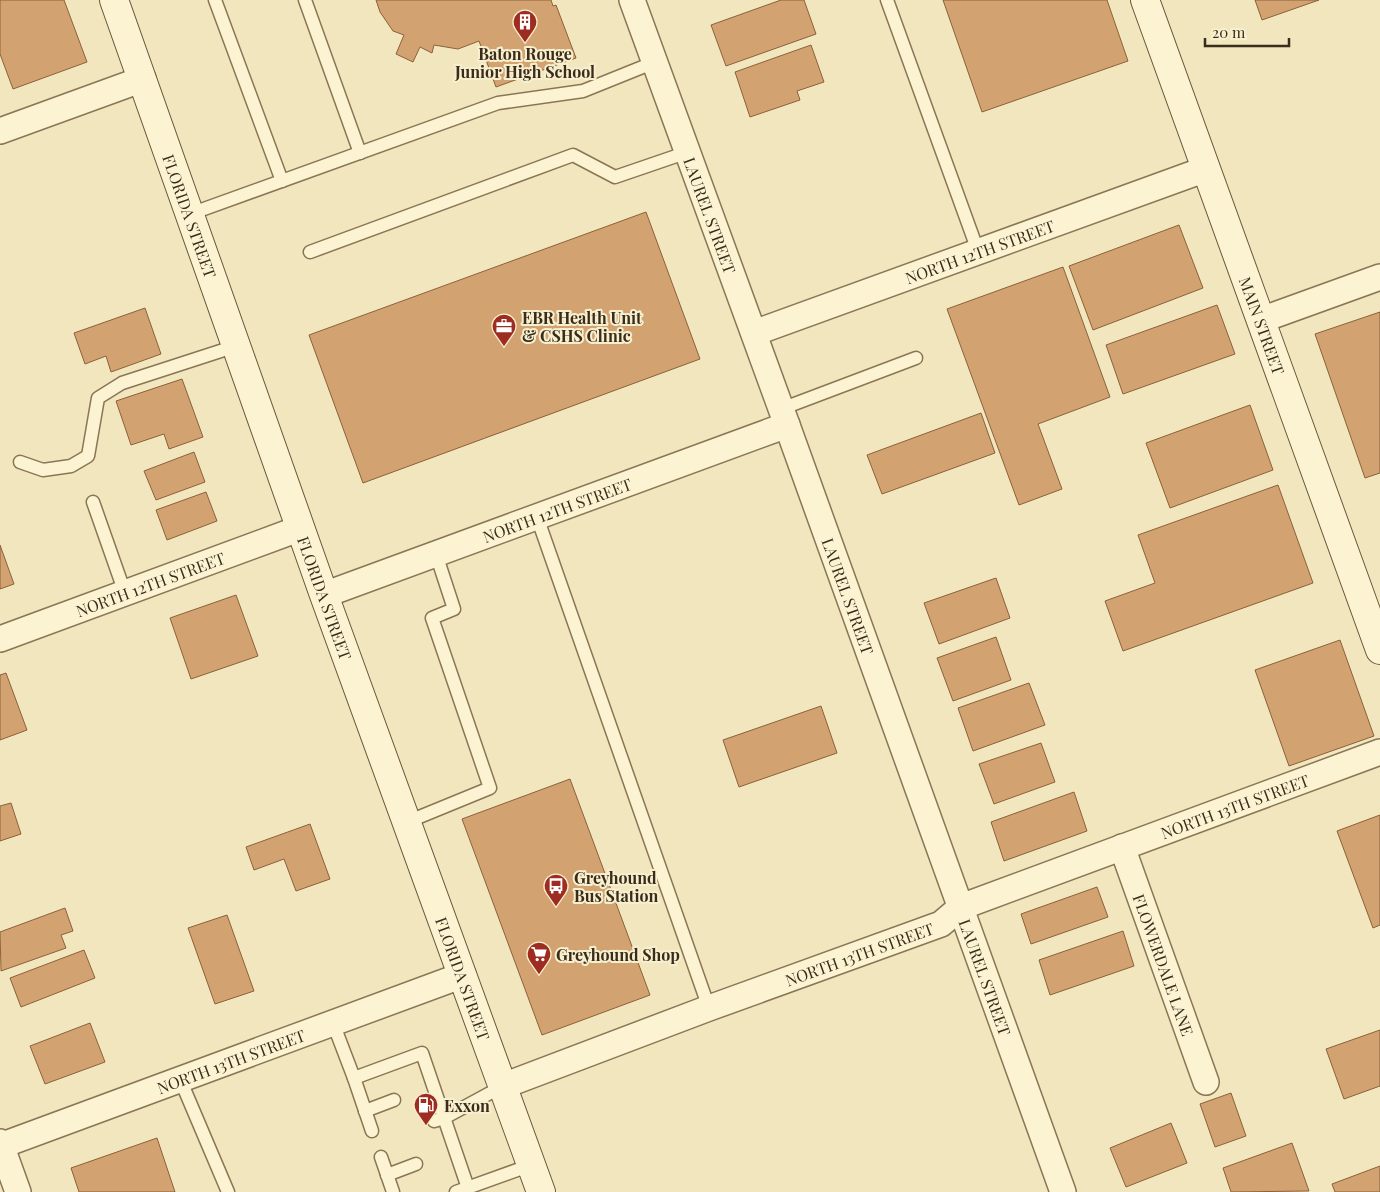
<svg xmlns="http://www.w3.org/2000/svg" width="1380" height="1192" viewBox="0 0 1380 1192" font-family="'Playfair Display',serif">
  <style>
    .building { fill: #d2a271; stroke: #8b613a }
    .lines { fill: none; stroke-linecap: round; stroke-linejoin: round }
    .lane-casing { stroke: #8a7655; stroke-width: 15 }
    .street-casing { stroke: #8a7655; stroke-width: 28 }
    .secondary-casing { stroke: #6c5739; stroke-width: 30 }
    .lane { stroke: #fbf3d2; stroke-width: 12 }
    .street { stroke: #fbf3d2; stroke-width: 25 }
    .secondary { stroke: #fbf3d2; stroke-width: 28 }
    .labels { text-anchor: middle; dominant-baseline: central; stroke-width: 4; stroke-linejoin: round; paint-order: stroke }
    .poi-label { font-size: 16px; font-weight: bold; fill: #392c1b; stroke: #f8efce; text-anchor: start }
    .street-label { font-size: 16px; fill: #392c1b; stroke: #f8efce }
  </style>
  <rect width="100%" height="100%" fill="#f1e6be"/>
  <g class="building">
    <path d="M0 0H64L87 62 13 89 0 54Z"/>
    <path d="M376 0H551L553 6 556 5 576 58 496 87 479 41 458 49 434 45 432 53 420 47 413 62 396 54 404 35 393 31 380 12Z"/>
    <path d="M781 0H804L816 34 726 66 711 25Z"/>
    <path d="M943 0H1107L1128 61 982 112Z"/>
    <path d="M1255 0H1319L1262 20Z"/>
    <path d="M811 45 824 82 797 91 800 100 750 117 735 72Z"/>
    <path d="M646 212 700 359 363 483 309 335Z"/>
    <path d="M1179 225 1203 288 1093 330 1069 266Z"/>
    <path d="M1063 267 1110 397 1038 424 1062 489 1019 505 947 309Z"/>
    <path d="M1217 305 1235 354 1123 394 1106 345Z"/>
    <path d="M145 308 161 354 111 372 106 356 85 364 74 333Z"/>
    <path d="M1380 312V473L1365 478 1315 334Z"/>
    <path d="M182 379 203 437 169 449 164 434 131 445 116 401Z"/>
    <path d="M1250 405 1273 470 1170 508 1146 443Z"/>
    <path d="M981 413 995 453 882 494 867 455Z"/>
    <path d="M194 452 205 482 156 500 144 471Z"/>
    <path d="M1278 485 1313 583 1123 651 1105 601 1155 583 1138 535Z"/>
    <path d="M206 492 217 521 167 540 156 510Z"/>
    <path d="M0 545 14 584 0 589Z"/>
    <path d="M996 578 1010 618 939 644 924 603Z"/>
    <path d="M236 595 258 656 191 679 170 618Z"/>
    <path d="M996 637 1011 680 953 701 937 658Z"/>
    <path d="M1340 640 1374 736 1289 766 1255 670Z"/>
    <path d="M6 673 27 730 0 740V675Z"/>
    <path d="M1029 683 1045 725 973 751 958 708Z"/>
    <path d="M821 706 837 753 739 787 723 740Z"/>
    <path d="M1041 743 1055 782 994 804 979 764Z"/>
    <path d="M570 779 650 995 542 1035 462 819Z"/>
    <path d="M1074 792 1087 831 1004 861 991 822Z"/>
    <path d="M11 803 21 834 0 841V806Z"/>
    <path d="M1380 815V925L1373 928 1337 831Z"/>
    <path d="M310 824 330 879 296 891 284 859 254 870 246 847Z"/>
    <path d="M1097 887 1108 917 1031 944 1021 914Z"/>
    <path d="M65 908 73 931 61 935 66 948 1 971 0 932Z"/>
    <path d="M227 915 254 991 215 1004 188 928Z"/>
    <path d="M1123 931 1134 966 1050 995 1039 960Z"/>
    <path d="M84 950 95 978 21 1007 10 978Z"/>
    <path d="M90 1023 105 1062 45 1084 30 1046Z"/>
    <path d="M1380 1030V1086L1344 1099 1326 1049Z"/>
    <path d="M1231 1093 1246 1136 1215 1147 1200 1104Z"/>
    <path d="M1171 1123 1187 1163 1126 1187 1110 1148Z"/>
    <path d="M157 1138 175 1192H79L71 1168Z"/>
    <path d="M1292 1143 1309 1191 1231 1192 1223 1168Z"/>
    <path d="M1380 1166V1192H1335L1332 1184Z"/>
  </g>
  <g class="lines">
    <defs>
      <g id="lane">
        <path d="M215 0 282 181"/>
        <path d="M305 0 360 153"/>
        <path d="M887 0 978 251"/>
        <path d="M190 214 498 103 583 91 655 62"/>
        <path d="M310 252 573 155 615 177 688 152"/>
        <path d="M781 409 916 358"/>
        <path d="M20 462 43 470 71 466 88 456 98 398 122 383 236 346"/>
        <path d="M93 502 125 593"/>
        <path d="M537 517 709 1008"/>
        <path d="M407 822 490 788 432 618 454 609 436 554"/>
        <path d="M333 1023 354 1078 422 1053 468 1188"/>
        <path d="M354 1078 372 1131"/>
        <path d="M180 1079 228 1192"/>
        <path d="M365 1111 394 1100"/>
        <path d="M434 1121 444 1118 503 1086"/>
        <path d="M381 1157 393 1192"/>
        <path d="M387 1175 416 1164"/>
        <path d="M456 1192 531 1165"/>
      </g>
      <g id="street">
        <path id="s1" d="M632 0 787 425 1063 1192"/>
        <path d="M0 131 143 79"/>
        <path d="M1261 320 1380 277"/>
        <path id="s2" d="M754 333 1206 169"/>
        <path id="s3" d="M324 595 787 425"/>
        <path id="s4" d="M0 639 301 528"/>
        <path id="s5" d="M1122 847 1206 1082"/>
        <path id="s6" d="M503 1086 709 1008 941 924 961 907 1380 752"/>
        <path d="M0 1142 18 1192"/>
        <path id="s7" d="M0 1146 463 975"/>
      </g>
      <g id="secondary">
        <path id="s8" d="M114 0 324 595 541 1192"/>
        <path id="s9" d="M1145 0 1380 650"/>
      </g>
    </defs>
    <use href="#lane" class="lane-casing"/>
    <use href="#street" class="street-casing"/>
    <use href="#secondary" class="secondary-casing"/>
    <use href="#lane" class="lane"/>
    <use href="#street" class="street"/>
    <use href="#secondary" class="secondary"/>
  </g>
  <defs>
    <symbol id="building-pin" viewBox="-11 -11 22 30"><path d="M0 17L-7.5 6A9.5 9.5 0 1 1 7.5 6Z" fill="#9d2c21" stroke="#f8efce"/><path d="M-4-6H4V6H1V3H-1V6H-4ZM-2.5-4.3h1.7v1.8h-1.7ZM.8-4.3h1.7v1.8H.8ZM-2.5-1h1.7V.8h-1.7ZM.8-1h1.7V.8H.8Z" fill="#fff"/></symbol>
    <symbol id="office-pin" viewBox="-11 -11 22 30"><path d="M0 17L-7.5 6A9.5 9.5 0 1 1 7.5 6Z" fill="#9d2c21" stroke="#f8efce"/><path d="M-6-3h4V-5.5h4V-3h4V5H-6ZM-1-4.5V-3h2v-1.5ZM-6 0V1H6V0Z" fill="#fff"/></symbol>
    <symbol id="bus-pin" viewBox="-11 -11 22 30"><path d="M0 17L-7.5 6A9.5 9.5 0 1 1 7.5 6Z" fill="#9d2c21" stroke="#f8efce"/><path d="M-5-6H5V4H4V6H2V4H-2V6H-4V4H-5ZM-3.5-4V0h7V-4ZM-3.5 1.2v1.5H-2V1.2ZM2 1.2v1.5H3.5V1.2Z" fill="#fff"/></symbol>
    <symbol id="supermarket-pin" viewBox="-11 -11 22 30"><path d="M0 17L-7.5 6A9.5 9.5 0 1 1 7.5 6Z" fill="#9d2c21" stroke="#f8efce"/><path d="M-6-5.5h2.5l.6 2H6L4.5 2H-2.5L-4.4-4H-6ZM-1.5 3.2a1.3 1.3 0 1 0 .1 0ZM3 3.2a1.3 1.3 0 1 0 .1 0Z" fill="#fff"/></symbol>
    <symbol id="fuel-pin" viewBox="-11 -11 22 30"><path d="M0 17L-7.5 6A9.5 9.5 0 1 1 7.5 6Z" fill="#9d2c21" stroke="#f8efce"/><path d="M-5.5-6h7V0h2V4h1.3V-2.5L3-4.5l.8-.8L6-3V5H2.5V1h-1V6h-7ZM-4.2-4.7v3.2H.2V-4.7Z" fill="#fff"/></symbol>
  </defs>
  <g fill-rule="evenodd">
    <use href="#building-pin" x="511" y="8" width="28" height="38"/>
    <use href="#office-pin" x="490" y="312" width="28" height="38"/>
    <use href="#bus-pin" x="542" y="872" width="28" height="38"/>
    <use href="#supermarket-pin" x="525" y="940" width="28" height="38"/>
    <use href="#fuel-pin" x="412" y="1091" width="28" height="38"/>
  </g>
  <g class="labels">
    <g class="poi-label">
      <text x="525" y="53" text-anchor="middle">Baton Rouge<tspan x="525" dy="18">Junior High School</tspan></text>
      <text x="522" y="317">EBR Health Unit<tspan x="522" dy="18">&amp; CSHS Clinic</tspan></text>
      <text x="574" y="877">Greyhound<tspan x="574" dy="18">Bus Station</tspan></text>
      <text x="556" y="954">Greyhound Shop</text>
      <text x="444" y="1105">Exxon</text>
    </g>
    <g class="street-label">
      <text stroke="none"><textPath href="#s8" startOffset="229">FLORIDA STREET</textPath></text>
      <text stroke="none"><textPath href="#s1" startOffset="229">LAUREL STREET</textPath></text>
      <text stroke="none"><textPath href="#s2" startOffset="240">NORTH 12TH STREET</textPath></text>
      <text stroke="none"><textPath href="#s9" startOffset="346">MAIN STREET</textPath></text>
      <text stroke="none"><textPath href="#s3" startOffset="248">NORTH 12TH STREET</textPath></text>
      <text stroke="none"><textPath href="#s4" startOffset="160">NORTH 12TH STREET</textPath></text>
      <text stroke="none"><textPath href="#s1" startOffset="634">LAUREL STREET</textPath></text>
      <text stroke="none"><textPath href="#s8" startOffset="634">FLORIDA STREET</textPath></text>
      <text stroke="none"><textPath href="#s6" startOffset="785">NORTH 13TH STREET</textPath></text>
      <text stroke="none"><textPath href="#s6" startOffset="380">NORTH 13TH STREET</textPath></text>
      <text stroke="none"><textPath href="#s5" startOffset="125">FLOWERDALE LANE</textPath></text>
      <text stroke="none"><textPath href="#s1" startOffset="1039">LAUREL STREET</textPath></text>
      <text stroke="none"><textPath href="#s8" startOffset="1039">FLORIDA STREET</textPath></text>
      <text stroke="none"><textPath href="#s7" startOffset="246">NORTH 13TH STREET</textPath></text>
    </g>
  </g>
  <path d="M1205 38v8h84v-8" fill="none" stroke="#392c1b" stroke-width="2.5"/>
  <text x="1212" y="38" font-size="15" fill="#392c1b" stroke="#f8efce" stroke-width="4" paint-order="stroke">20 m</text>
</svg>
